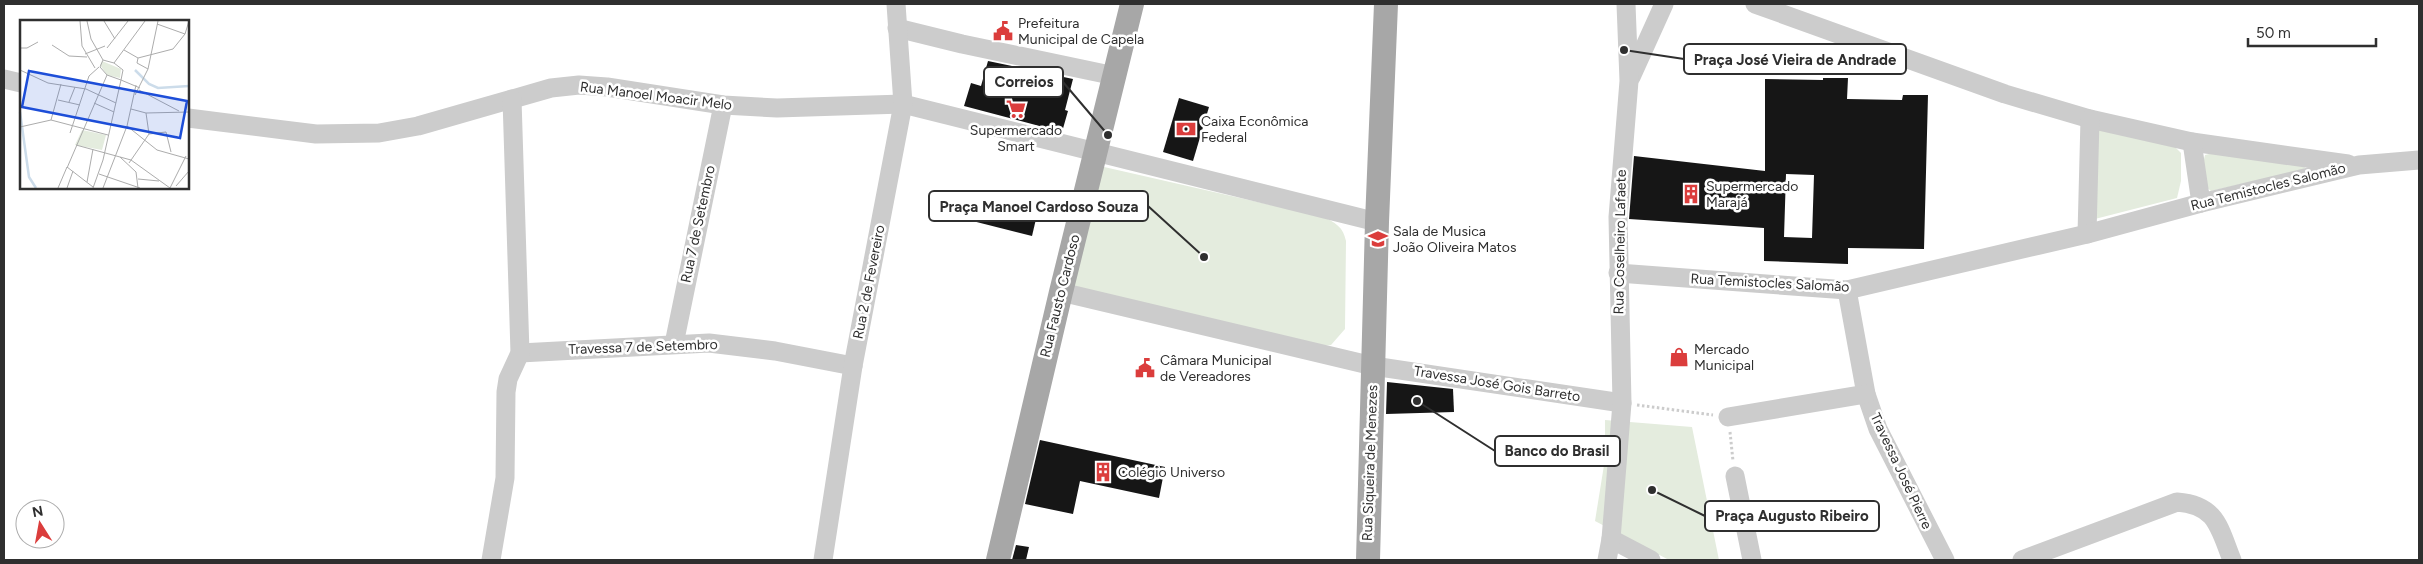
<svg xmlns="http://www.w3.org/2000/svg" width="2423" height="564" viewBox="0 0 2423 564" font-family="Figtree,sans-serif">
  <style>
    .green { fill: #e4ecde }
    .building { fill: #161616; fill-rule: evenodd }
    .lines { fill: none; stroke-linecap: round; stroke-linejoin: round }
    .path { stroke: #ccc; stroke-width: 3; stroke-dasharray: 2.5 2.5; stroke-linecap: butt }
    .minor { stroke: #ccc; stroke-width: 19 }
    .major { stroke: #a7a7a7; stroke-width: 24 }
    .labels { text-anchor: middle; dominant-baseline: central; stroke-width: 5; stroke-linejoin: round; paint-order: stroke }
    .poi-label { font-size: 14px; fill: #2f2f2f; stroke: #fff; text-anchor: start }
    .street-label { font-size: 14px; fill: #2f2f2f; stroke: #fff }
    .inset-river { fill: none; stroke: #ccdcea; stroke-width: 2.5 }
    .inset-road { fill: none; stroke: #acacac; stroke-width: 1 }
    .view { fill: #1d4ed8; fill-opacity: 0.15; stroke: #1d4ed8; stroke-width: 2.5 }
    .inset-edge { fill: none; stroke: #2f2f2f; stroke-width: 2.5 }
    .leader { fill: none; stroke: #2f2f2f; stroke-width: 2 }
    .callout-dot { fill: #2f2f2f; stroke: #fff; stroke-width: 2 }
    .callout { fill: #fff; stroke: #2f2f2f; stroke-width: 2 }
    .callout-label { font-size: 15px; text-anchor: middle; font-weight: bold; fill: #2f2f2f }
  </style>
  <rect width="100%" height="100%" fill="#fff"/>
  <g class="green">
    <path d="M2092 128 2171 143 2181 153V181L2177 198 2091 220Z"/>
    <path d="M2217 152 2305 167 2304 170 2211 191 2206 187 2203 163 2205 155Z"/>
    <path d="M1091 164 1324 217C1337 224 1343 227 1346 241L1345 329 1331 345 1313 347 1062 284Z"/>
    <path d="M1605 420 1692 427 1719 560H1669L1595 521 1605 459Z"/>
  </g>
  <g class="building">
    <path d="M988 61 1073 79 1065 110 1068 111 1062 132 964 106 971 83 981 86Z"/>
    <path d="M1823 78H1848L1847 99 1902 100 1903 95H1928L1924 249 1848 248V264L1764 261V228L1629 219 1634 156 1765 171V79L1823 80ZM1786 174 1814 175 1812 238 1784 237Z"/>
    <path d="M1179 98 1209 107 1193 161 1163 152Z"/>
    <path d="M939 192 1036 219 1032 236 933 211Z"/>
    <path d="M1387 382 1453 389 1454 412 1386 414Z"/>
    <path d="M1040 440 1165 467 1159 498 1080 481 1073 514 1025 504Z"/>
    <path d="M1016 545 1029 547 1026 560H1012Z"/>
  </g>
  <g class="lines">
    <g class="path">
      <path d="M1637 405 1713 415"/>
      <path d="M1730 432 1733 461"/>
    </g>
    <g class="minor">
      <path d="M1755 4 2005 94 2090 119 2192 142 2348 164"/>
      <path d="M897 28 962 44 1115 76"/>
      <path d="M1631 77 1664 4"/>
      <path d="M4 79 21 83"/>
      <path d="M188 118 316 134 379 133 418 126 551 88 579 85 607 87 723 105 777 108 903 104 1377 222"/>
      <path d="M2192 142 2201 203"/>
      <path d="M2087 234 2090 119"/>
      <path d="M1618 273 1847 290 2087 234 2201 203 2359 165 2419 160"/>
      <path d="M1847 290 1866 394 1878 429 1945 560"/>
      <path d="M1061 292 1373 366 1622 403"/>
      <path d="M674 344 723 105"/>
      <path d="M520 353 709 343 775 351 853 366"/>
      <path d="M1728 417 1866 394"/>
      <path d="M1735 476 1752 560"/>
      <path d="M1611 539 1651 560"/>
      <path d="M491 560 505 478 506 392 508 379 520 353 512 99"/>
      <path d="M823 560 853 366 903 104 896 4"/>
      <path d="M1607 560 1611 539 1622 403 1618 217 1629 81 1626 4"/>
      <path d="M2022 560 2177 502C2217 505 2219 528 2232 560"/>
    </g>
    <g class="major">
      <path d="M998 560 1061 292 1132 4"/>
      <path d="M1368 560 1377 222 1386 4"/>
    </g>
  </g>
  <defs>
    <symbol id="civic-bare" viewBox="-9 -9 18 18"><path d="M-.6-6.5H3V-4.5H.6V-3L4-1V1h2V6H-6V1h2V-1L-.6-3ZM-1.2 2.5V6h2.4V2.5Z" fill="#db3d3c" stroke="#fff" stroke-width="2.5" paint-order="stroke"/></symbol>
    <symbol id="supermarket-bare" viewBox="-9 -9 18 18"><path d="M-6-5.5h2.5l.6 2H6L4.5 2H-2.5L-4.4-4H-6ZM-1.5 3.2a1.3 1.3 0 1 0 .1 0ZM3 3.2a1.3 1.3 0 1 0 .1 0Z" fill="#db3d3c" stroke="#fff" stroke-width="2.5" paint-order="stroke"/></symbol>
    <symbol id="bank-bare" viewBox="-9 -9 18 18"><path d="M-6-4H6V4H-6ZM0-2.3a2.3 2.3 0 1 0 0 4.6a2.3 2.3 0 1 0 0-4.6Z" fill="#db3d3c" stroke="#fff" stroke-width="2.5" paint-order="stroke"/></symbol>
    <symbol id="building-bare" viewBox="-9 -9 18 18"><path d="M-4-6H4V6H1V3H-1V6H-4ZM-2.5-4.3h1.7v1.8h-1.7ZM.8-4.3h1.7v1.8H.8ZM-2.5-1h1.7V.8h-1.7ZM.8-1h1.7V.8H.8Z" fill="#db3d3c" stroke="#fff" stroke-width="2.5" paint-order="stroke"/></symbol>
    <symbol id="school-bare" viewBox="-9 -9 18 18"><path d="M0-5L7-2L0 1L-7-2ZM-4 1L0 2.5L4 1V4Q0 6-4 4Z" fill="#db3d3c" stroke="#fff" stroke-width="2.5" paint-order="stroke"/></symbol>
    <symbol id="shop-bare" viewBox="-9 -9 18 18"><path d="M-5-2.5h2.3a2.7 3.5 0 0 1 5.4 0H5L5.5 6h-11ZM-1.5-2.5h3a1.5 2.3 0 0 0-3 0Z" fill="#db3d3c" stroke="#fff" stroke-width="2.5" paint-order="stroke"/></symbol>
  </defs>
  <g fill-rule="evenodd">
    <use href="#civic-bare" x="989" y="17" width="28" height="28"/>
    <use href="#supermarket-bare" x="1002" y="95" width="28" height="28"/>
    <use href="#bank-bare" x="1172" y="115" width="28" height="28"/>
    <use href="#building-bare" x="1677" y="180" width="28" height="28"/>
    <use href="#school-bare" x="1364" y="225" width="28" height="28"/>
    <use href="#shop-bare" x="1665" y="343" width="28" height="28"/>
    <use href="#civic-bare" x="1131" y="354" width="28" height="28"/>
    <use href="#building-bare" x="1089" y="458" width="28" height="28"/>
  </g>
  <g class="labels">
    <g class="poi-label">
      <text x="1018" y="23">Prefeitura<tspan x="1018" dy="16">Municipal de Capela</tspan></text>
      <text x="1201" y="121">Caixa Econômica<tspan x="1201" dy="16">Federal</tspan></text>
      <text x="1016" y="130" text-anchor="middle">Supermercado<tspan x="1016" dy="16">Smart</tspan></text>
      <text x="1706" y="186">Supermercado<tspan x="1706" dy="16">Marajá</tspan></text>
      <text x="1393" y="231">Sala de Musica<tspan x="1393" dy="16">João Oliveira Matos</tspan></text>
      <text x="1694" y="349">Mercado<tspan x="1694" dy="16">Municipal</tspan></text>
      <text x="1160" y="360">Câmara Municipal<tspan x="1160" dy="16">de Vereadores</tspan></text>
      <text x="1118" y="472">Colégio Universo</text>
    </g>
    <g class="street-label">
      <text transform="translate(656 96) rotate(7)">Rua Manoel Moacir Melo</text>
      <text transform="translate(2268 187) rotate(-14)">Rua Temistocles Salomão</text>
      <text transform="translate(698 224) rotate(-78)">Rua 7 de Setembro</text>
      <text transform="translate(1620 242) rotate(-89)">Rua Coselheiro Lafaete</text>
      <text transform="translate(869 282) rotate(-79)">Rua 2 de Fevereiro</text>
      <text transform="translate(1770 283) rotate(3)">Rua Temistocles Salomão</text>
      <text transform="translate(1060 296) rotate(-76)">Rua Fausto Cardoso</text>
      <text transform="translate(643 347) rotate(-2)">Travessa 7 de Setembro</text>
      <text transform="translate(1497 384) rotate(9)">Travessa José Gois Barreto</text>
      <text transform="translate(1370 463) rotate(-88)">Rua Siqueira de Menezes</text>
      <text transform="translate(1901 471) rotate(65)">Travessa José Pierre</text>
    </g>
  </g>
  <g transform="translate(20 20)">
    <rect width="169" height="169" fill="#fff"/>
    <path d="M82 41 101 49 100 58 87 55 80 45ZM62 110 86 115 82 130 55 125Z" fill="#e4ecde"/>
    <path class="inset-river" d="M115 50 129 64 138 68 169 66M0 92 9 157 16 168"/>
    <path class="inset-road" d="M60 1 62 26 75 48M67 1 71 19 83 40M84 1 95 19M137 4 165 14M32 25 49 36 67 37M0 28H7L18 22M87 28 108 1M104 30 118 38M65 34 85 26M118 38 153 29 165 14 169 1M118 38 117 43 128 49M94 43 125 1M0 50 28 63 66 69 96 83M101 60 120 68M119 70 159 91M115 75 128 49 138 1M38 80 60 85M49 82 55 67M74 83 94 92M111 89 126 93 169 92M31 100 41 64M107 106 137 130 169 139M0 107 31 100 88 115M50 113 69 56 79 47M129 114 146 112 151 132M56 125 111 140 150 168M100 137 116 152 118 168M109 143 129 114 126 93M47 147 73 167M47 148 87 55M79 154 120 168M118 159 139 161M67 162 73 129M156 166 169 151M38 168 47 147M47 168 53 151M73 168 83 140 101 60 103 50 94 43 83 40 80 47 87 55 101 60M83 168 107 106 116 65M150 168 166 136"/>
    <path class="view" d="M9 51 167 81 160 118 2 87Z"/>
    <rect width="169" height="169" class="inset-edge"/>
  </g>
  <path class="leader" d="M1624 50L1684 59M1108 135L1063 82M1204 257L1148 206M1417 401L1495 451M1652 490L1705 516"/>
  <g class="callout-dot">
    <circle cx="1624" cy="50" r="5"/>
    <circle cx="1108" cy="135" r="5"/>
    <circle cx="1204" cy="257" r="5"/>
    <circle cx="1417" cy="401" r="5"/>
    <circle cx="1652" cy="490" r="5"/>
  </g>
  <g class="callout">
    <rect x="1684" y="44" width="222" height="30" rx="5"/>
    <rect x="984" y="67" width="79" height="30" rx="5"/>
    <rect x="929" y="191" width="219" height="30" rx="5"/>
    <rect x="1495" y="436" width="125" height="30" rx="5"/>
    <rect x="1705" y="501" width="174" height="30" rx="5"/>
  </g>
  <g class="callout-label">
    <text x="1795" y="65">Praça José Vieira de Andrade</text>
    <text x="1024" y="87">Correios</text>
    <text x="1039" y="212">Praça Manoel Cardoso Souza</text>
    <text x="1557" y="456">Banco do Brasil</text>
    <text x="1792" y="521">Praça Augusto Ribeiro</text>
  </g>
  <rect width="2423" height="564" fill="none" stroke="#2f2f2f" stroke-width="10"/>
  <g transform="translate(40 524) rotate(349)"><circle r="24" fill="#ffffff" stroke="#acacac"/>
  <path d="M0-4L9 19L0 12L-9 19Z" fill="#db3d3c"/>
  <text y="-8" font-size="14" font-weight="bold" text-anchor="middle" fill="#2f2f2f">N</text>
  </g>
  <path d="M2248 38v8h128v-8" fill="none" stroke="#2f2f2f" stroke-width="2.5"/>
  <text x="2256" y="38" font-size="15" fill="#2f2f2f" stroke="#ffffff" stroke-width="4" paint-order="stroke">50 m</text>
</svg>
